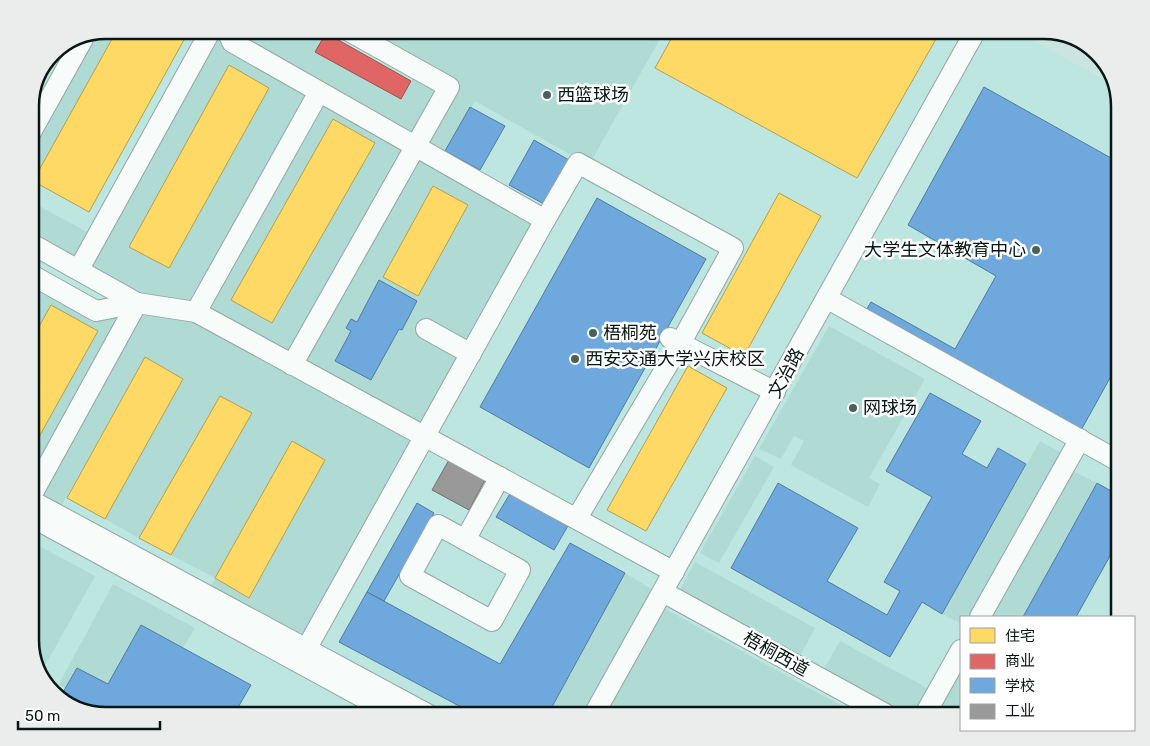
<svg xmlns="http://www.w3.org/2000/svg" width="1150" height="746" viewBox="0 0 1150 746" font-family="Rubik,'Noto Sans SC',sans-serif">
  <style>
    .built { fill: #bde6e1 }
    .green { fill: #b0dad4; fill-rule: evenodd }
    .homes { fill: #ffd966; stroke: #b49f4e }
    .shops { fill: #e06666; stroke: #9f4e4e }
    .schools { fill: #6fa8dc; stroke: #507ca0 }
    .industry { fill: #999; stroke: #6d7271 }
    .lines { fill: none; stroke-linecap: round; stroke-linejoin: round }
    .minor-casing { stroke: #94a6a4; stroke-width: 22 }
    .minor { stroke: #f7fbfa; stroke-width: 20 }
    .poi-dot { fill: #4b5f5c; stroke: #fff; stroke-width: 2 }
    .labels { text-anchor: middle; dominant-baseline: central; stroke-width: 5; stroke-linejoin: round; paint-order: stroke }
    .poi-label { font-size: 18px; fill: #061715; stroke: #fff; text-anchor: start }
    .street-label { font-size: 18px; fill: #061715; stroke: #fff }
    .rim { fill: none; stroke: #061715; stroke-width: 2.5 }
  </style>
  <rect width="100%" height="100%" fill="#cce4e0"/>
  <path class="built" d="M106 30H1015L1115 86 1120 101V617H961V716H106L64 703 40 678 30 645V101L52 52Z"/>
  <g class="green">
    <path d="M106 30H117L32 184 30 155 98 33Z"/>
    <path d="M211 30 420 149 454 89 347 30H665L589 165 475 101 440 160 545 220 306 648 206 595 215 578 171 555 252 413 220 396 139 538 105 519 183 379 145 357 62 505 34 491 30 498V274L96 311 137 303 79 269ZM292 441 325 460 248 598 215 578Z"/>
    <path d="M234 30H328L316 52 401 99 414 77 440 91 413 139 237 37Z"/>
    <path d="M30 201 87 232 72 260 30 237Z"/>
    <path d="M829 326 925 379 869 478 880 484 868 507 791 465 804 441 794 436 781 459 759 449Z"/>
    <path d="M1040 441 1065 455 971 617H961V623L942 614Z"/>
    <path d="M755 456 774 467 719 563 700 553Z"/>
    <path d="M1071 470 1097 483 1023 617H988Z"/>
    <path d="M30 541 95 576 41 673 38 672 30 645Z"/>
    <path d="M695 562 815 628 799 658 679 591Z"/>
    <path d="M625 573 653 590 581 716H550L548 715Z"/>
    <path d="M113 584 195 628 183 648 141 626 108 684 77 668 65 688 59 684Z"/>
    <path d="M656 604 860 716H593Z"/>
    <path d="M840 641 927 688 911 716H903L823 671Z"/>
    <path d="M961 665V716H932Z"/>
  </g>
  <g class="homes">
    <path d="M117 30H172L185 38 89 212 33 181Z"/>
    <path d="M676 30H938L940 32 857 178 655 68Z"/>
    <path d="M229 65 269 88 169 268 129 247Z"/>
    <path d="M333 119 375 143 272 323 231 300Z"/>
    <path d="M433 186 468 205 418 296 383 277Z"/>
    <path d="M779 193 821 216 744 356 702 333Z"/>
    <path d="M51 305 98 331 30 453V343Z"/>
    <path d="M145 357 183 379 105 519 67 498Z"/>
    <path d="M688 366 727 388 646 531 607 510Z"/>
    <path d="M220 396 252 413 171 555 139 538Z"/>
    <path d="M292 441 325 460 249 598 215 578Z"/>
  </g>
  <path class="shops" d="M326 33 411 81 401 99 315 52Z"/>
  <g class="schools">
    <path d="M984 87 1120 163V360L1080 432 865 312 871 302 955 349 996 276 908 225Z"/>
    <path d="M470 107 505 126 480 170 445 151Z"/>
    <path d="M534 140 569 160 544 204 509 185Z"/>
    <path d="M597 198 706 259 589 468 480 407Z"/>
    <path d="M379 280 417 301 402 330 399 329 371 380 335 361 351 331 346 328 351 319 357 322Z"/>
    <path d="M930 393 981 421 962 454 987 468 998 448 1026 464 942 614 922 602 890 657 731 568 778 483 858 528 827 581 887 615 900 591 884 582 932 497 886 471Z"/>
    <path d="M1097 483 1120 496V538L1076 617H1023Z"/>
    <path d="M511 492 569 524 554 550 496 517Z"/>
    <path d="M417 503 434 513 384 601 367 592Z"/>
    <path d="M570 543 625 573 547 716H478L339 642 367 592 500 664Z"/>
    <path d="M141 625 251 685 233 716H106L64 703 59 699 77 668 108 684Z"/>
  </g>
  <path class="industry" d="M450 458 486 478 469 510 432 490Z"/>
  <g class="lines">
    <defs>
      <g id="minor">
        <path d="M227 30 232 42 545 220 299 662"/>
        <path d="M30 134 83 39"/>
        <path d="M545 220 578 163 733 248 680 344 577 518"/>
        <path d="M30 243 137 303 196 312 674 572"/>
        <path d="M79 269 211 30"/>
        <path d="M30 274 96 311 137 303"/>
        <path d="M828 299 1120 462"/>
        <path d="M196 312 319 92"/>
        <path d="M426 329 471 354"/>
        <path d="M670 338 775 392"/>
        <path d="M292 365 449 87 347 30"/>
        <path d="M30 498 137 303"/>
        <path d="M30 500 431 716"/>
        <path d="M30 516 397 716"/>
        <path d="M438 525 520 570 492 621 410 576Z"/>
        <path d="M465 540 500 477"/>
        <path d="M663 592 889 716"/>
        <path d="M980 617 1080 439"/>
        <path d="M593 716 976 30"/>
        <path d="M924 716 961 650"/>
      </g>
    </defs>
    <use href="#minor" class="minor-casing"/>
    <use href="#minor" class="minor"/>
  </g>
  <g class="poi-dot">
    <circle cx="547" cy="95" r="5"/>
    <circle cx="1036" cy="250" r="5"/>
    <circle cx="593" cy="333" r="5"/>
    <circle cx="575" cy="359" r="5"/>
    <circle cx="853" cy="408" r="5"/>
  </g>
  <g class="labels">
    <g class="poi-label">
      <text x="557" y="95">西篮球场</text>
      <text x="1026" y="250" text-anchor="end">大学生文体教育中心</text>
      <text x="603" y="333">梧桐苑</text>
      <text x="585" y="359">西安交通大学兴庆校区</text>
      <text x="863" y="408">网球场</text>
    </g>
    <g class="street-label">
      <text transform="translate(786 373) rotate(-61)">文治路</text>
      <text transform="translate(776 654) rotate(29)">梧桐西道</text>
    </g>
  </g>
  <path d="M0 0H1150V746H0ZM106 39H1044A67 67 0 0 1 1111 106V640A67 67 0 0 1 1044 707H106A67 67 0 0 1 39 640V106A67 67 0 0 1 106 39Z" fill="#ebecec" fill-rule="evenodd"/>
  <path class="rim" d="M106 39H1044A67 67 0 0 1 1111 106V640A67 67 0 0 1 1044 707H106A67 67 0 0 1 39 640V106A67 67 0 0 1 106 39Z"/>
  <rect x="960" y="616" width="175" height="115" fill="#ffffff" stroke="#9ba2a1"/>
  <rect x="970" y="628" width="25" height="15" fill="#ffd966" stroke="#9ba2a1"/>
  <text x="1005" y="641" font-size="15" fill="#061715">住宅</text>
  <rect x="970" y="654" width="25" height="15" fill="#e06666" stroke="#9ba2a1"/>
  <text x="1005" y="666" font-size="15" fill="#061715">商业</text>
  <rect x="970" y="678" width="25" height="15" fill="#6fa8dc" stroke="#9ba2a1"/>
  <text x="1005" y="691" font-size="15" fill="#061715">学校</text>
  <rect x="970" y="704" width="25" height="15" fill="#999999" stroke="#9ba2a1"/>
  <text x="1005" y="716" font-size="15" fill="#061715">工业</text>
  <path d="M18 721v8h142v-8" fill="none" stroke="#061715" stroke-width="2.5"/>
  <text x="25" y="721" font-size="15" fill="#061715" stroke="#ffffff" stroke-width="4" paint-order="stroke">50 m</text>
</svg>
